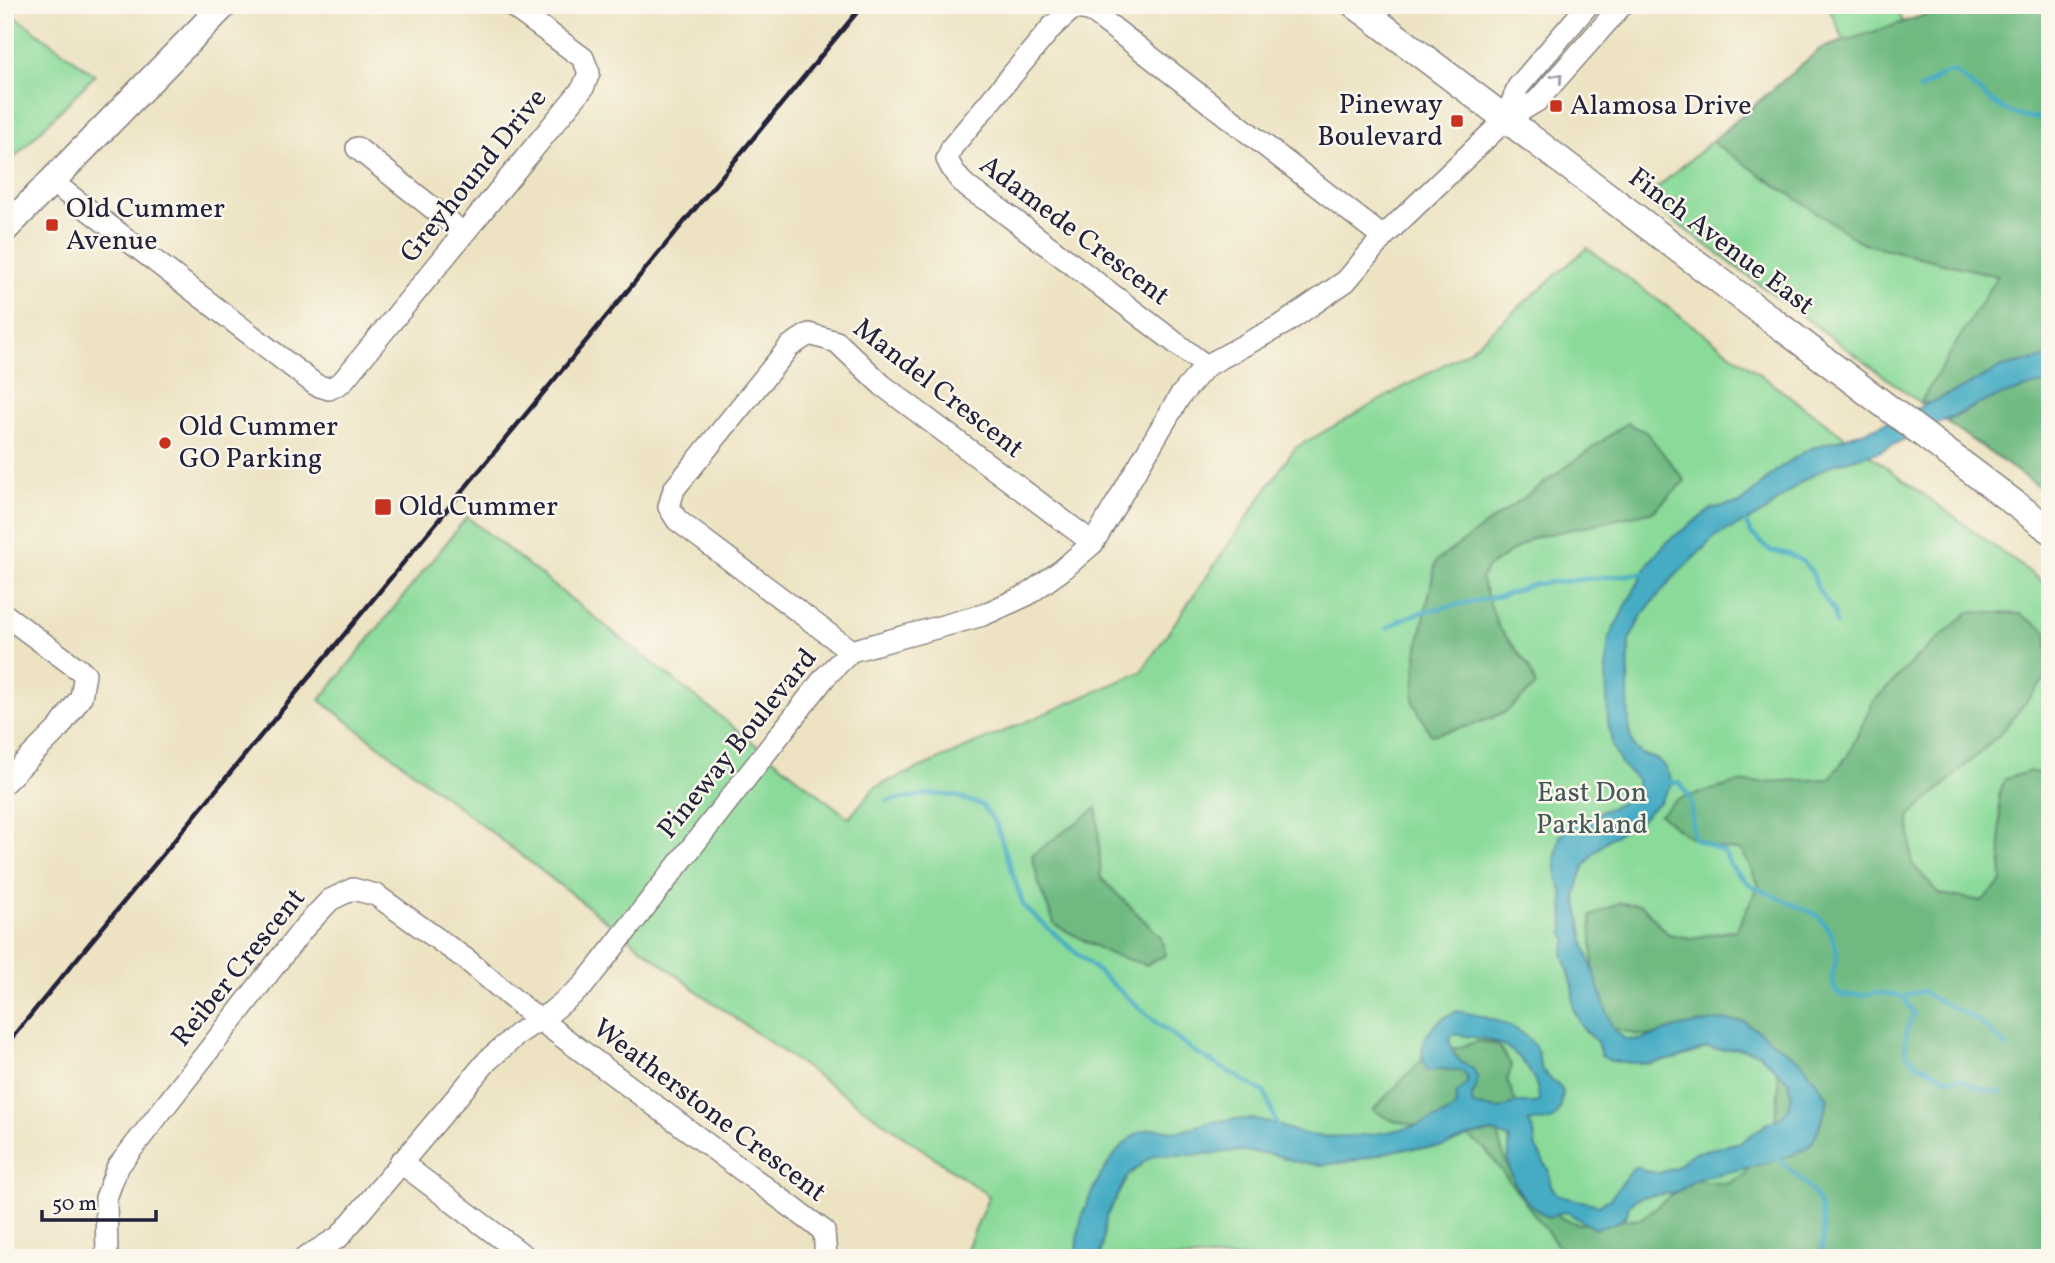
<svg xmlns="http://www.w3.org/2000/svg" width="2055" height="1263" viewBox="0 0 2055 1263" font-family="Vollkorn,serif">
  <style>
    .green { fill: #8ada9a; stroke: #567e6a; stroke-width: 2 }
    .forest { fill: #6fba82; stroke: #486e5e; stroke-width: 2 }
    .water { fill: #44acc4; stroke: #336780; stroke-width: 2; fill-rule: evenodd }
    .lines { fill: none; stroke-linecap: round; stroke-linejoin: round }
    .stream { stroke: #44acc4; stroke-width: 4.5 }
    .minor-casing { stroke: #88827f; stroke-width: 24 }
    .major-casing { stroke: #88827f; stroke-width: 29 }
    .minor { stroke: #fff; stroke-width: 21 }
    .major { stroke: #fff; stroke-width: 26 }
    .rail { stroke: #22223b; stroke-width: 4.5 }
    .oneway { stroke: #9c9ca7 }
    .poi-dot { fill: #c8321e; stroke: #fbf7ec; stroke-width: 2.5 }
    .labels { text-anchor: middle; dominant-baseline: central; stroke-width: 5; stroke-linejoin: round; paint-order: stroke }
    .poi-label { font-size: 28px; fill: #22223b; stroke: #fbf7ec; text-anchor: start }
    .street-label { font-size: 28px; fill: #22223b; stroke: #fbf7ec }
    .park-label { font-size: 28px; fill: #415958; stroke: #fbf7ec }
  </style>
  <rect width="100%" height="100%" fill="#fbf7ec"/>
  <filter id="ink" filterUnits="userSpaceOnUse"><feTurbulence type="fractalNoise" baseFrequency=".0143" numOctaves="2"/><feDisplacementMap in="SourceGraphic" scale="14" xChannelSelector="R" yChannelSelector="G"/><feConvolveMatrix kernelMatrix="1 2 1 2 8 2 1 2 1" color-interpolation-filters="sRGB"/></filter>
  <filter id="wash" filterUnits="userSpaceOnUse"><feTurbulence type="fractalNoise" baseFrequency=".00686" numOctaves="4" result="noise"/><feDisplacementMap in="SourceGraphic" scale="28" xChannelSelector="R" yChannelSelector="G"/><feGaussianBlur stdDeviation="1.57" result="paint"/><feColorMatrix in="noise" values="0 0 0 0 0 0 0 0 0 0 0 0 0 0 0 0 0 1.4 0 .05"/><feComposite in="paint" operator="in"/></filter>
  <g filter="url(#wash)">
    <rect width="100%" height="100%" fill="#ede3c3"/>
    <g class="green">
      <path d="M1828 5H1895L1903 22 1957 5H2039L2050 8V494L1946 422 1644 199 1820 49 1844 41Z"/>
      <path d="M5 9 95 75 5 167Z"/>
      <path d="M1587 248 2050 587V1258H963L989 1196 705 997 320 700 467 517 849 818 875 787 1141 672 1295 448 1471 349Z"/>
    </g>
    <g class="forest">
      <path d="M1957 5H2039L2050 8V494L1946 422 1986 400 1920 403 1997 276 1862 243 1712 142 1820 49Z"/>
      <path d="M1627 423 1646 432 1685 481 1654 511 1532 538 1487 568 1481 578 1498 626 1528 665 1536 686 1506 712 1473 725 1431 735 1413 702 1417 652 1436 561Z"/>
      <path d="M1969 612 2020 614 2046 630 2049 674 1999 735 1909 817 1912 864 1940 894 1982 901 2002 881 1999 795 2005 779 2030 771 2050 777V1258H1567L1485 1149 1468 1137 1391 1120 1373 1110 1424 1058 1479 1041 1498 1045 1512 1066 1507 1080 1517 1105 1498 1129 1501 1148 1513 1179 1563 1219 1580 1224 1642 1218 1690 1180 1727 1184 1745 1174 1774 1127 1779 1086 1776 1066 1751 1040 1638 1035 1603 1025 1595 999 1591 916 1619 903 1642 905 1668 934 1691 938 1736 930 1759 885 1742 851C1707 847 1686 840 1660 814L1678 799 1737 783 1829 779 1848 755 1873 702 1917 657Z"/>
      <path d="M1097 808 1101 878 1160 936 1166 955 1146 965 1110 954 1055 925 1040 888 1032 855Z"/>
    </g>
    <path class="water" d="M2050 357V381L1988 400 1878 452 1834 464 1802 481 1765 512 1716 536 1670 581 1642 615 1629 641 1628 693 1629 731 1633 746 1642 754 1657 759 1665 767 1672 783 1660 801 1636 824 1609 839 1594 853 1584 867 1579 881 1576 896 1585 946 1611 1024 1614 1030 1625 1039 1640 1040 1676 1028 1719 1020 1745 1022 1802 1062 1828 1098C1826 1112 1819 1127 1814 1139 1803 1162 1722 1171 1698 1179 1689 1182 1685 1190 1675 1192 1661 1196 1640 1194 1629 1204 1629 1223 1611 1224 1595 1229 1588 1226 1570 1212 1565 1212 1560 1212 1553 1216 1548 1217 1527 1204 1514 1191 1509 1165 1507 1155 1511 1147 1509 1138L1493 1132 1470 1136 1443 1147 1401 1149 1348 1162 1321 1165 1301 1163 1271 1154 1240 1151 1196 1155H1155L1143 1163 1127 1177 1106 1217 1100 1258H1077C1076 1228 1084 1207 1097 1182 1108 1162 1129 1130 1153 1129 1162 1128 1171 1132 1180 1131 1189 1130 1197 1125 1206 1123 1217 1121 1231 1119 1243 1119 1268 1118 1283 1129 1305 1134 1341 1142 1425 1131 1455 1108L1457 1093 1466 1085 1468 1078 1462 1071 1440 1069 1428 1071C1412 1045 1432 1021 1458 1011 1484 1017 1523 1023 1537 1050 1540 1056 1538 1064 1543 1071 1549 1078 1557 1083 1563 1091 1562 1102 1561 1118 1547 1121 1540 1123 1535 1119 1529 1122L1534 1133 1536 1148 1548 1169 1551 1186 1559 1196 1599 1205 1610 1199 1633 1168 1638 1167 1644 1171 1659 1173 1675 1168 1693 1153 1741 1142 1768 1123 1779 1119 1787 1110 1792 1097 1789 1082 1758 1053 1737 1048 1723 1050 1707 1048 1678 1058 1648 1064 1610 1061 1601 1055 1597 1042 1582 1027 1573 1008V986L1563 953 1567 939 1564 933 1563 894 1557 876 1555 860 1560 836 1573 824 1587 817 1620 804 1638 789 1637 780 1622 765 1613 748 1608 722 1606 669 1609 637 1650 561 1669 540 1713 508 1741 503 1779 468 1809 449 1869 430 1967 386 2002 367ZM1453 1034C1488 1039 1513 1041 1531 1074 1536 1082 1539 1091 1539 1100L1535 1103H1515L1501 1109 1476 1106 1472 1103V1097L1477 1084V1076L1472 1068 1461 1062 1454 1054 1449 1040Z"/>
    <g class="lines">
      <g class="stream">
        <path d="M1919 90 1944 74 1954 72 2001 108 2025 118 2050 117"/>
        <path d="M1743 518 1751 533 1771 551 1789 554 1802 561 1812 572 1818 589 1834 612 1836 624"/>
        <path d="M1387 628 1403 619 1422 612 1504 595 1535 584 1647 573"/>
        <path d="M1666 782 1680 783 1691 800 1693 838 1724 852 1734 871 1752 886 1817 915 1830 931 1836 946 1837 958 1832 976 1836 991 1842 996 1881 993 1902 996 1924 991 1929 996 1977 1020 2007 1047"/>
        <path d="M887 801 932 794 955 796 982 805 996 824 1024 907 1157 1023 1195 1052 1265 1093 1277 1126"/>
        <path d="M1902 996 1914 1014 1907 1028 1905 1052C1919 1069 1931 1067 1947 1079L1960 1078 1974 1086 2001 1093"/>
        <path d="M1777 1155 1778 1159C1819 1194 1828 1203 1821 1258"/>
      </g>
    </g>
  </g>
  <g filter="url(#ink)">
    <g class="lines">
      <defs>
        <g id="minor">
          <path d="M1505 120 1518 87 1588 5"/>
          <path d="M357 148 449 221 462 234"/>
          <path d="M51 181 299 372 316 385 329 389 342 382 583 88 589 73 583 58 511 5"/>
          <path d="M1206 366 993 204C971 191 958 183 947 159L952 147 1052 27 1073 8 1090 10 1383 237"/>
          <path d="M5 615 85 674 81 697 59 728 5 782"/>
          <path d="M851 651 677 520 669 507 674 489 790 346 809 334 837 342 882 385 1093 543"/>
          <path d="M400 1162 527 1258"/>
          <path d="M107 1258 106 1198 117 1168 303 929 330 900 353 889 376 895 467 960 525 1009 824 1231 826 1258"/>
          <path d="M305 1258 339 1237 488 1060 519 1033 551 1012 583 986 825 677 851 651 983 615 1027 595 1062 570 1093 543 1180 396 1206 366 1285 323 1346 281 1383 237 1505 120 1537 101 1622 5"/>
        </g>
        <g id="major">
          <path d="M1355 5 2050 530"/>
          <path d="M5 229 224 5"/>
        </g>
      </defs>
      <use href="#minor" class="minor-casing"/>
      <use href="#major" class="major-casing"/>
      <use href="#minor" class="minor"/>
      <use href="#major" class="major"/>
      <path class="rail" d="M5 1046 863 5"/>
    </g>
    <defs><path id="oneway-chevron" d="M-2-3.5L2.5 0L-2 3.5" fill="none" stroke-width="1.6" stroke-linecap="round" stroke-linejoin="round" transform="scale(1.75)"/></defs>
    <use class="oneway" href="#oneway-chevron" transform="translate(1558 78) rotate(-48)"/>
  </g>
  <g class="poi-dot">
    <rect x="1549" y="99" width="14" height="14" rx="3.5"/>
    <rect x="1450" y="114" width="14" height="14" rx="3.5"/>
    <rect x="45" y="218" width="14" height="14" rx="3.5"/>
    <circle cx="165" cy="443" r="7"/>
    <rect x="374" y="498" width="18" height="18" rx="3.5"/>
  </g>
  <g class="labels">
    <g class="poi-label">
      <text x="1443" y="105" text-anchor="end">Pineway<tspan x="1443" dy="32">Boulevard</tspan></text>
      <text x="1570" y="106">Alamosa Drive</text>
      <text x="66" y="209">Old Cummer<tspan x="66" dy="32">Avenue</tspan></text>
      <text x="179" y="427">Old Cummer<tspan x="179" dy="32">GO Parking</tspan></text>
      <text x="399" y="507">Old Cummer</text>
    </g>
    <g class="street-label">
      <text transform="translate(474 176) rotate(-51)">Greyhound Drive</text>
      <text transform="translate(1074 231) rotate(37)">Adamede Crescent</text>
      <text transform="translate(1721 242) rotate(37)">Finch Avenue East</text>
      <text transform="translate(938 389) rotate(38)">Mandel Crescent</text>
      <text transform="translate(738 744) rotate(-51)">Pineway Boulevard</text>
      <text transform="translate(239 968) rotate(-51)">Reiber Crescent</text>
      <text transform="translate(709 1111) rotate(37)">Weatherstone Crescent</text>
    </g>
    <g class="park-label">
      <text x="1592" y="793">East Don<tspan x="1592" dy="32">Parkland</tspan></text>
    </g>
  </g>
  <rect width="2055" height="1263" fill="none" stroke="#fbf7ec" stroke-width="28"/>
  <path d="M42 1210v10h114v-10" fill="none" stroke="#22223b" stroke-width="3.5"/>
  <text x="52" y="1210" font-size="21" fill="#22223b" stroke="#fbf7ec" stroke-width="5" paint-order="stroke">50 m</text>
</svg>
